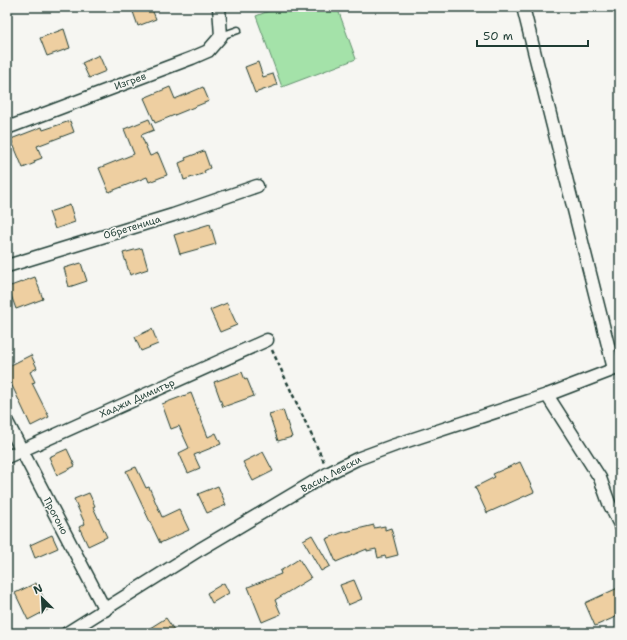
<svg xmlns="http://www.w3.org/2000/svg" width="627" height="640" viewBox="0 0 627 640" font-family="'Shantell Sans',sans-serif">
  <style>
    .green { fill: #a4e2a9; stroke: #62906e }
    .building { fill: #eecfa1; stroke: #1f3d34 }
    .lines { fill: none; stroke-linecap: round; stroke-linejoin: round }
    .lane-casing { stroke: #1f3d34; stroke-width: 9 }
    .street-casing { stroke: #1f3d34; stroke-width: 15 }
    .path { stroke: #1f3d34; stroke-width: 2.5; stroke-dasharray: 4 3; stroke-linecap: butt }
    .lane { stroke: #f6f6f2; stroke-width: 6 }
    .street { stroke: #f6f6f2; stroke-width: 12 }
    .labels { text-anchor: middle; dominant-baseline: central; stroke-width: 3; stroke-linejoin: round; paint-order: stroke }
    .street-label { font-size: 10px; fill: #1f3d34; stroke: #f6f6f2 }
  </style>
  <rect width="100%" height="100%" fill="#f6f6f2"/>
  <filter id="ink" filterUnits="userSpaceOnUse"><feTurbulence type="fractalNoise" baseFrequency=".025" numOctaves="2"/><feDisplacementMap in="SourceGraphic" scale="8" xChannelSelector="R" yChannelSelector="G"/><feConvolveMatrix kernelMatrix="1 2 1 2 8 2 1 2 1" color-interpolation-filters="sRGB"/></filter>
  <g filter="url(#ink)">
    <path class="green" d="M279 7H337L356 59 282 87 256 16Z"/>
    <g class="building">
      <path d="M138 7H151L156 19 138 26 132 9Z"/>
      <path d="M64 29 70 48 47 56 40 38Z"/>
      <path d="M99 55 106 71 89 78 82 63Z"/>
      <path d="M258 62 263 77 273 74 277 85 255 93 245 67Z"/>
      <path d="M170 87 175 99 203 87 209 101 155 123 144 98Z"/>
      <path d="M149 119 154 130 141 135 150 156 158 153 167 175 149 182 147 177 109 192 99 168 134 154 124 129Z"/>
      <path d="M70 121 74 132 37 146 42 158 34 161 35 163 23 168 11 139 42 127 43 130Z"/>
      <path d="M204 151 210 168 204 171 205 173 184 180 179 163 186 160 185 158Z"/>
      <path d="M70 205 75 222 55 229 49 212Z"/>
      <path d="M210 224 216 244 180 254 174 235Z"/>
      <path d="M142 248 148 269 130 275 123 253Z"/>
      <path d="M81 263 87 281 69 287 64 268Z"/>
      <path d="M35 277 43 299 16 309 8 287Z"/>
      <path d="M227 303 237 325 220 332 210 310Z"/>
      <path d="M152 329 158 344 141 351 135 337Z"/>
      <path d="M31 355 37 368 30 372 35 382 32 383 49 417 31 426 7 375V367Z"/>
      <path d="M242 372 245 380 247 379 254 396 223 407 214 382Z"/>
      <path d="M191 393 208 437 216 433 221 444 194 455 200 468 188 473 179 453 189 448 179 426 171 429 162 404Z"/>
      <path d="M283 410 292 437 278 441 269 414Z"/>
      <path d="M67 449 75 466 57 475 49 457Z"/>
      <path d="M263 452 273 471 253 481 243 462Z"/>
      <path d="M520 462 534 492 487 513 475 487 495 477 493 474Z"/>
      <path d="M136 467 146 488 149 487 162 517 179 509 189 530 160 543 126 471Z"/>
      <path d="M218 486 226 505 207 513 198 494Z"/>
      <path d="M89 493 95 506 93 507 107 537 88 546 79 527 85 524 74 499Z"/>
      <path d="M374 525V528L385 526V530L391 528 398 555 386 558 385 556 378 558 376 549 367 551V549L336 562 326 539 341 533Z"/>
      <path d="M52 535 58 548 35 558 30 545Z"/>
      <path d="M312 535 330 566 321 571 303 540Z"/>
      <path d="M299 559 311 578 275 600 281 614 262 622 248 587 281 574 280 571Z"/>
      <path d="M354 580 362 599 348 605 340 585Z"/>
      <path d="M36 583 49 609 28 620 15 593Z"/>
      <path d="M224 583 229 593 212 603 207 593Z"/>
      <path d="M620 587V615L595 626 585 603Z"/>
      <path d="M166 618 176 633H142Z"/>
    </g>
    <g class="lines">
      <defs>
        <path id="lane" d="M221 36 238 30"/>
        <g id="street">
          <path d="M523 7 614 369"/>
          <path d="M7 128 192 58 208 51 221 36 219 7"/>
          <path d="M7 266 173 215 257 186"/>
          <path d="M547 395 600 478 609 503 620 525"/>
          <path d="M7 422 105 610"/>
          <path d="M7 457 267 340"/>
          <path d="M67 633 199 550 329 473 357 459 395 445 547 395 620 367"/>
        </g>
      </defs>
      <use href="#lane" class="lane-casing"/>
      <use href="#street" class="street-casing"/>
      <path class="path" d="M272 350 324 462"/>
      <use href="#lane" class="lane"/>
      <use href="#street" class="street"/>
    </g>
  </g>
  <g class="labels">
    <g class="street-label">
      <text transform="translate(130 81) rotate(-20)">Изгрев</text>
      <text transform="translate(132 227) rotate(-17)">Обретеница</text>
      <text transform="translate(137 398) rotate(-24)">Хаджи Димитър</text>
      <text transform="translate(331 474) rotate(-28)">Васил Левски</text>
      <text transform="translate(56 516) rotate(62)">Прогоно</text>
    </g>
  </g>
  <rect width="627" height="640" fill="none" stroke="#f6f6f2" stroke-width="24"/>
  <rect x="12" y="12" width="603" height="616" fill="none" stroke="#1f3d34" stroke-width="1.5" filter="url(#ink)"/>
  <g transform="translate(42 598) rotate(336)" stroke="#f6f6f2" stroke-width="3" paint-order="stroke">
  <path d="M0-3L7 15L0 10L-7 15Z" fill="#1f3d34"/>
  <text y="-6" font-size="11" font-weight="bold" text-anchor="middle" fill="#1f3d34">N</text>
  </g>
  <path d="M477 40v6h111v-6" fill="none" stroke="#1f3d34" stroke-width="2"/>
  <text x="483" y="40" font-size="12" fill="#1f3d34" stroke="#f6f6f2" stroke-width="3" paint-order="stroke">50 m</text>
</svg>
